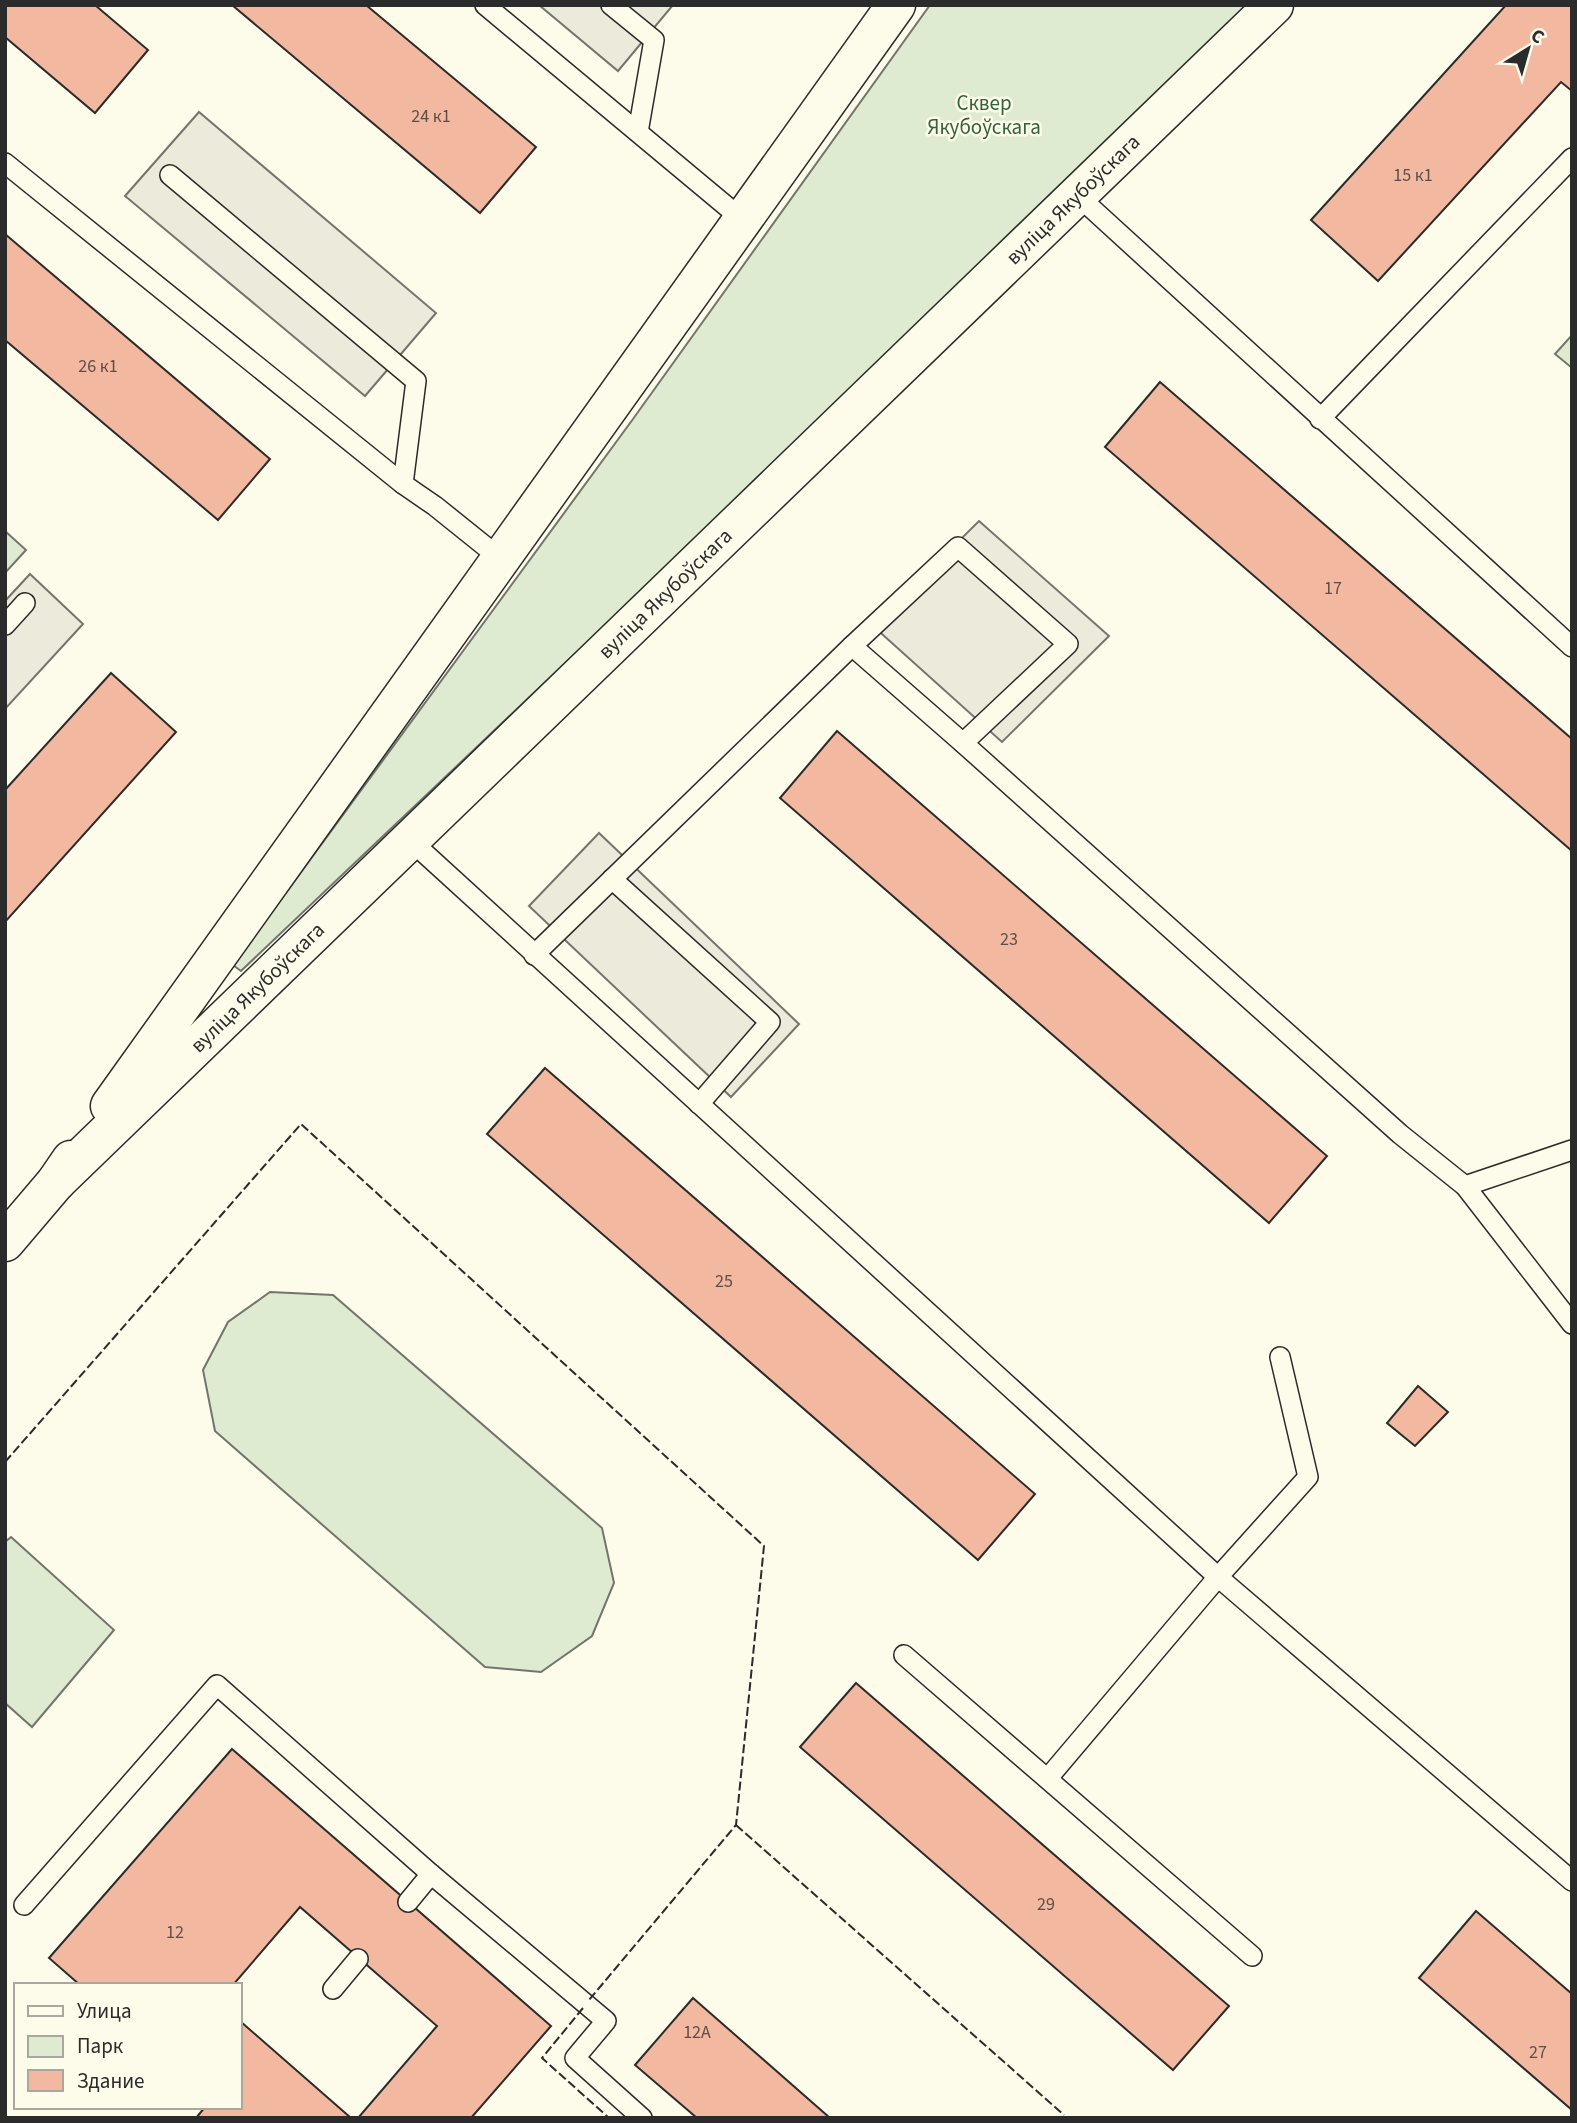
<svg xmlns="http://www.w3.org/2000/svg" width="1577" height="2123" viewBox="0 0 1577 2123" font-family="'Source Sans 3',sans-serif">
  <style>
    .green { fill: #deebd1; stroke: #74746e; stroke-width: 2 }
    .parking { fill: #eceadb; stroke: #74746e; stroke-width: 2 }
    .building { fill: #f2b8a0; stroke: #2b2b2b; stroke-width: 2 }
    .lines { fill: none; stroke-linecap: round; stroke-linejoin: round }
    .service-casing { stroke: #2b2b2b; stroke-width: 22 }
    .secondary-casing { stroke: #2b2b2b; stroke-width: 41 }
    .service { stroke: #fdfbea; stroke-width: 19 }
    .secondary { stroke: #fdfbea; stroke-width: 38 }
    .fence { stroke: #2b2b2b; stroke-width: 2; stroke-dasharray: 9 3.5; stroke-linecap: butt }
    .labels { text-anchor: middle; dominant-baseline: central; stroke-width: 5; stroke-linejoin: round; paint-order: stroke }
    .number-label { font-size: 18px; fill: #5d4e48 }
    .park-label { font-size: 21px; fill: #34623c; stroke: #fdfbea }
    .street-label { font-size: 21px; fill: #2b2b2b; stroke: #fdfbea }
  </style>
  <rect width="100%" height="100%" fill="#fdfbea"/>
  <g class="green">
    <path d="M930 5H1258L241 971 233 965 633 419Z"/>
    <path d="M1572 335V368L1555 354Z"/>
    <path d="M5 531 26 550 5 573Z"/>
    <path d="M270 1292 333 1295 602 1528 614 1583 592 1636 541 1672 485 1667 215 1431 203 1370 228 1322Z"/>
    <path d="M11 1537 114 1630 32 1727 5 1703V1542Z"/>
  </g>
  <g class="parking">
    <path d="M539 5H673L618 71Z"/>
    <path d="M199 112 436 313 365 396 125 196Z"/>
    <path d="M979 521 1109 636 1002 742 873 626Z"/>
    <path d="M30 574 83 624 5 709V601Z"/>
    <path d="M599 833 799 1024 731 1097 529 906Z"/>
  </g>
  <g class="building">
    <path d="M5 5H95L148 50 95 113 5 37Z"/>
    <path d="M232 5H366L536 147 480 213Z"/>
    <path d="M1506 5H1572V91L1561 82 1378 281 1311 220Z"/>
    <path d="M5 234 270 459 218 520 5 340Z"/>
    <path d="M1160 382 1572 739V851L1105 447Z"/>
    <path d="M111 673 176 732 5 922V790Z"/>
    <path d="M837 731 1327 1156 1269 1223 780 798Z"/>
    <path d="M545 1068 1035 1494 978 1560 487 1134Z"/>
    <path d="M1418 1386 1448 1412 1415 1446 1387 1423Z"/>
    <path d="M856 1683 1229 2006 1173 2070 800 1747Z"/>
    <path d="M232 1749 551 2026 471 2118H358L437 2026 300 1907 233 1985H80L49 1958Z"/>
    <path d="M1476 1911 1572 1994V2110L1419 1978Z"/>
    <path d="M693 1998 830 2118H697L635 2065Z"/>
    <path d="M240 2021 351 2118H196L205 2107H240Z"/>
  </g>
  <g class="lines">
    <defs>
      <g id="service">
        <path d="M485 5 743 220"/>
        <path d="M611 5 654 40 638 132"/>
        <path d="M5 163 403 484 435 506 501 559"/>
        <path d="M170 175 416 381 403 484"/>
        <path d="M1077 195 1572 647"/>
        <path d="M1320 419 1572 158"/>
        <path d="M5 625 25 603"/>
        <path d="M852 646 963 743 1400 1134 1465 1186 1572 1324"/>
        <path d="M410 840 1218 1577 1572 1881"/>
        <path d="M612 879 770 1022 699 1104"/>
        <path d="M534 955 852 646 958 547 1068 644 963 743"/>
        <path d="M1465 1186 1572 1150"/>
        <path d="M904 1655 1252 1956"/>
        <path d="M1048 1778 1218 1577 1308 1477 1280 1357"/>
        <path d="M408 1902 431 1874"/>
        <path d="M24 1905 217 1685 431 1874 606 2021 575 2058 642 2118"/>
        <path d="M333 1989 358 1959"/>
      </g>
      <g id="secondary">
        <path d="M110 1106 896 5"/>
        <path id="s1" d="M56 1182 1274 5"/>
        <path d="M5 1242 56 1182 71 1160"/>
      </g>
    </defs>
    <use href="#service" class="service-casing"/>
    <use href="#secondary" class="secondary-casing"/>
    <use href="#service" class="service"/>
    <use href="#secondary" class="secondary"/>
    <g class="fence">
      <path d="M5 1462 301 1124 764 1546 736 1825 589 2000"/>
      <path d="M736 1825 1064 2115"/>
      <path d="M583 2008 542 2058 609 2118"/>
    </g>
  </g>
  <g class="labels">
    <g class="number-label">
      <text x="431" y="116">24 к1</text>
      <text x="1413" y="175">15 к1</text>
      <text x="98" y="366">26 к1</text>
      <text x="1333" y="588">17</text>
      <text x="1009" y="939">23</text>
      <text x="724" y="1281">25</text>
      <text x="1046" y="1904">29</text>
      <text x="175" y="1932">12</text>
      <text x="697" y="2032">12А</text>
      <text x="1538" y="2052">27</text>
    </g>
    <g class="park-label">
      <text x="984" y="103">Сквер<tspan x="984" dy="24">Якубоўскага</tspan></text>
    </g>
    <g class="street-label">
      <text stroke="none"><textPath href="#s1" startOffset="1414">вуліца Якубоўскага</textPath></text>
      <text stroke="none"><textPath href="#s1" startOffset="847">вуліца Якубоўскага</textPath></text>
      <text stroke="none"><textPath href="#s1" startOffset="280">вуліца Якубоўскага</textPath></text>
    </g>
  </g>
  <rect width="1577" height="2123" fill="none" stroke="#2b2b2b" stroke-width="14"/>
  <rect x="14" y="1983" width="228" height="126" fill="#fdfbea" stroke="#a9a89e" stroke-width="2"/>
  <rect x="28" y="2006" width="35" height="10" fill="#fdfbea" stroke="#a9a89e" stroke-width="2"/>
  <text x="77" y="2018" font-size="21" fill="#2b2b2b">Улица</text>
  <rect x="28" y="2036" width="35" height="21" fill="#deebd1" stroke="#a9a89e" stroke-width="2"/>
  <text x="77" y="2053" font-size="21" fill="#2b2b2b">Парк</text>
  <rect x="28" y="2070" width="35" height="21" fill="#f2b8a0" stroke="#a9a89e" stroke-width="2"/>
  <text x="77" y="2088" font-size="21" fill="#2b2b2b">Здание</text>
  <g transform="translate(1528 49) rotate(37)" stroke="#fdfbea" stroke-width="5" paint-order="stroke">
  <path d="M0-5L12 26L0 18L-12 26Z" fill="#2b2b2b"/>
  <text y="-10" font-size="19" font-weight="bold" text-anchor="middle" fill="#2b2b2b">С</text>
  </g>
</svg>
